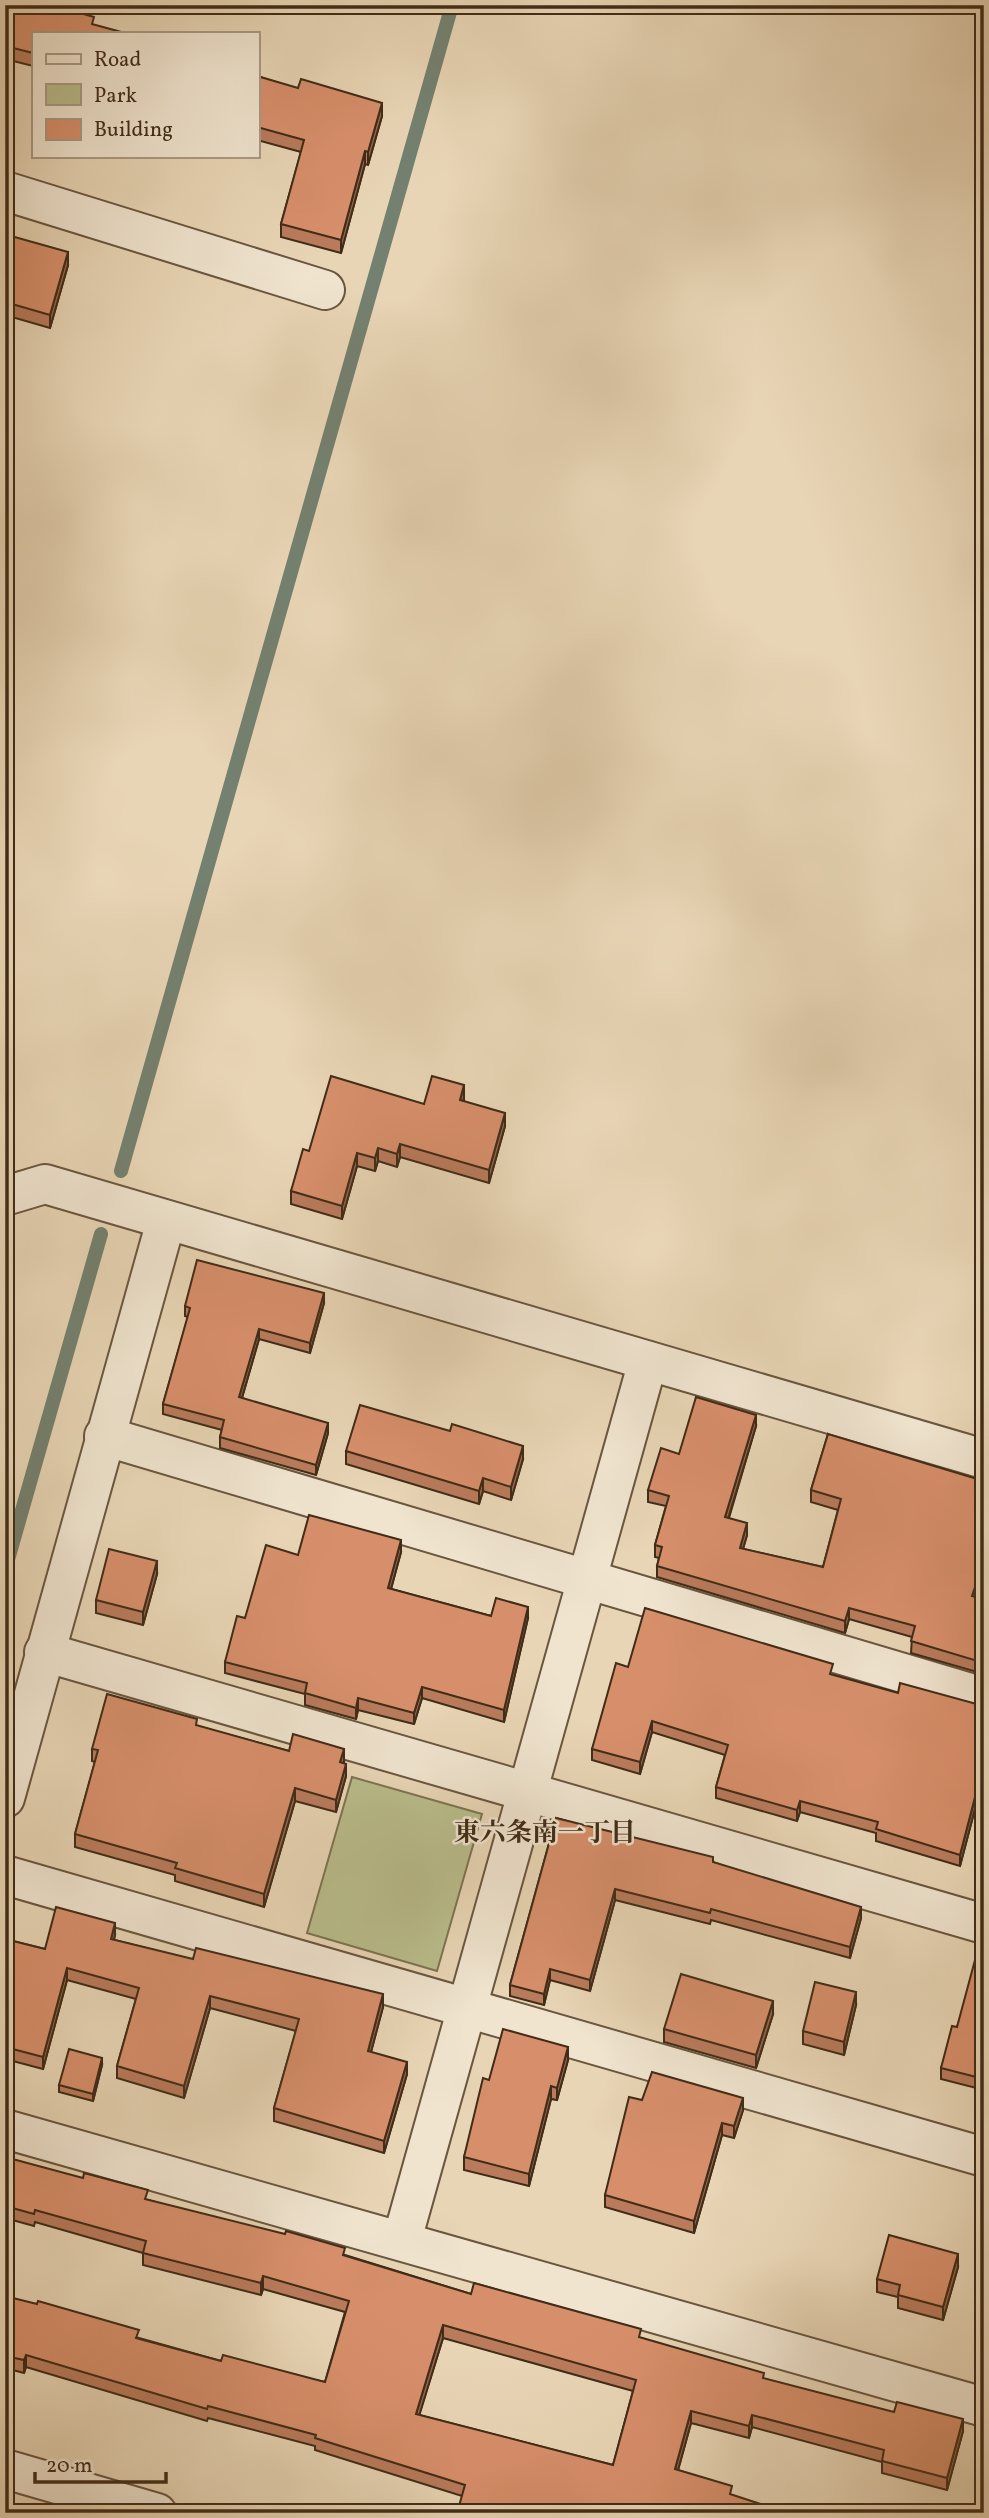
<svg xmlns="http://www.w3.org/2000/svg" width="989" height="2518" viewBox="0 0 989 2518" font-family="Vollkorn,'Noto Serif JP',serif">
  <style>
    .green { fill: #b9bc8b; stroke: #7c7452; stroke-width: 2 }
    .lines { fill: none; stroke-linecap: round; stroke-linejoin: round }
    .stream { stroke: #748170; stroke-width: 14 }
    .minor-casing { stroke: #6a563f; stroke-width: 42 }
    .tertiary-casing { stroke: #6a563f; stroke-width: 42 }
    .minor { stroke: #f0e4cf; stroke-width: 38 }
    .tertiary { stroke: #f0e4cf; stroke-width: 38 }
    .wall { fill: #b97b5c; stroke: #402c18; stroke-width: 2; fill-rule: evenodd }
    .shaded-wall { fill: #96644b; stroke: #402c18; stroke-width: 2 }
    .building { fill: #d78f6b; stroke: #402c18; stroke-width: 2; fill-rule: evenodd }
    .labels { text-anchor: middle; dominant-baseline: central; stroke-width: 5; stroke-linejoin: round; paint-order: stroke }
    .neighbourhood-label { font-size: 26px; font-weight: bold; fill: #402c18; stroke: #f0e4cf }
  </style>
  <rect width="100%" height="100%" fill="#e8d5b5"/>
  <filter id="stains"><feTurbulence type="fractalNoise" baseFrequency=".00286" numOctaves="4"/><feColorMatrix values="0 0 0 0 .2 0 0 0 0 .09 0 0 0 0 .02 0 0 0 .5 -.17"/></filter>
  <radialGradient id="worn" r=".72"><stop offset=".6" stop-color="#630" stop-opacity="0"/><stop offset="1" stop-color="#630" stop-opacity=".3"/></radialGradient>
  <path class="green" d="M352 1777 482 1814 437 1971 307 1933Z"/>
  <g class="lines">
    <g class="stream">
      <path d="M121 1171 452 5"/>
      <path d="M5 1570 101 1234"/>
    </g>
    <defs>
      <g id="minor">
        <path d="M5 191 325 290"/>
        <path d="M5 1196 45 1184 984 1459"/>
        <path d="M104 1436 984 1697"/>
        <path d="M44 1652 984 1924"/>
        <path d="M5 1875 984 2157"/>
        <path d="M5 2129 984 2407"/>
        <path d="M402 2240 648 1361"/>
        <path d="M5 2469 157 2513"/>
      </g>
      <path id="tertiary" d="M5 1798 166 1221"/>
    </defs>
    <use href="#minor" class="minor-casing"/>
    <use href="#tertiary" class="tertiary-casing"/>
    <use href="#minor" class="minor"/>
    <use href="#tertiary" class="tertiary"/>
  </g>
  <g class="wall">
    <path d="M5 5 33 33V66L5 59Z"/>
    <path d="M257 76 382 116 368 165 365 164 341 253 281 237V224L301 152 257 140Z"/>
    <path d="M5 255 68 265 50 328 5 315Z"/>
    <path d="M464 1098V1101L505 1126 489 1183 400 1157 397 1167 378 1161 375 1171 357 1166 342 1219 291 1204V1191L309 1151 424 1104Z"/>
    <path d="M324 1303 310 1353 259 1339 242 1398 328 1433 316 1475 220 1448V1437L222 1430 163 1414V1404L188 1317 185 1316V1306Z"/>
    <path d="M756 1426 729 1518 747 1535 743 1549 823 1567 838 1510 811 1502V1490L828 1434 984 1572 975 1597 984 1599V1674L911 1653 912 1637 849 1619 845 1633 657 1577V1566L659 1558 655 1557V1545L666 1506 648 1502V1490L679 1454Z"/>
    <path d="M346 1451 523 1459 511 1500 483 1491 479 1504 346 1464Z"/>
    <path d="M401 1552 391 1589 491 1616 528 1618 504 1722 422 1698 414 1724 358 1710 356 1719 305 1705V1694L225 1673V1662L245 1618 298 1555Z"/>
    <path d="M157 1574 143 1625 96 1613V1600Z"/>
    <path d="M628 1667 833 1675 898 1693 984 1706V1782H982L960 1866 876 1841V1833L800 1812 797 1821 716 1798V1787L725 1755 652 1732 640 1774 592 1760V1749Z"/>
    <path d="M197 1726 289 1751 344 1763 346 1776 336 1812 295 1801 264 1907 175 1881V1875L75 1847V1834L95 1762 92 1761V1749Z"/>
    <path d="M556 1818 713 1862 861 1918 850 1958 711 1920 710 1924 615 1900 590 1991 550 1980 544 2005 510 1996V1985Z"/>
    <path d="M115 1935 114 1940 383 2007 371 2052 407 2074 384 2153 274 2121V2108L296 2031 210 2008 184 2098 117 2078V2066L136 1999 67 1980 43 2069 5 2059V1939L45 1949Z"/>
    <path d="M984 1947V2090L941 2079V2068L957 2027Z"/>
    <path d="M856 2005 844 2055 803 2044V2031Z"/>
    <path d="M773 2014 756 2068 664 2042V2029Z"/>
    <path d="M568 2060 557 2100 551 2099 529 2186 464 2170V2157L489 2080Z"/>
    <path d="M102 2065 93 2101 59 2092V2085Z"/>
    <path d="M642 2100 743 2110 734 2138 722 2135 694 2233 605 2207V2195Z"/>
    <path d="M5 2157 148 2200 345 2255 471 2294 641 2338 764 2379 963 2431 947 2490 882 2473V2462L752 2427 749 2438 691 2423 678 2470 462 2496 315 2450V2446L208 2418 207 2421 26 2367 24 2373 5 2368V2296L139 2338 221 2361 325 2382 345 2312 263 2289 261 2295 143 2265V2253L35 2222 34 2226 5 2218ZM443 2338 633 2391 613 2465 419 2415Z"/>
    <path d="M958 2267 943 2320 898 2308V2297L877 2292V2279Z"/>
  </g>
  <g class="shaded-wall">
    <path d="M382 103V116L368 165V152Z"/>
    <path d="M365 151V164L341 253V240Z"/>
    <path d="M68 252V265L50 328V315Z"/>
    <path d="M464 1085V1098L460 1113V1100Z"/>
    <path d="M505 1113V1126L489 1183V1170Z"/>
    <path d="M400 1144V1157L397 1167V1154Z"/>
    <path d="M378 1148V1161L375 1171V1158Z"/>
    <path d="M357 1153V1166L342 1219V1206Z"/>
    <path d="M324 1293V1303L310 1353V1343Z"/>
    <path d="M259 1329V1339L239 1408V1397Z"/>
    <path d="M756 1415V1426L725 1529V1517Z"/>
    <path d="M328 1423V1433L316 1475V1465Z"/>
    <path d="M523 1446V1459L511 1500V1487Z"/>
    <path d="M483 1478V1491L479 1504V1491Z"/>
    <path d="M747 1523V1535L740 1559V1548Z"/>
    <path d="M401 1540V1552L388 1600V1588Z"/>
    <path d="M984 1560V1572L972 1607V1596Z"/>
    <path d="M157 1561V1574L143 1625V1612Z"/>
    <path d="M528 1607V1618L504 1722V1710Z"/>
    <path d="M849 1608V1619L845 1633V1621Z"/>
    <path d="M422 1687V1698L414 1724V1713Z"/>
    <path d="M358 1698V1710L356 1719V1708Z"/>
    <path d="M652 1721V1732L640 1774V1762Z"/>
    <path d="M344 1749V1762L340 1775V1762Z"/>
    <path d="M346 1764V1776L336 1812V1800Z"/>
    <path d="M982 1770V1782L960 1866V1855Z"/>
    <path d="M295 1788V1801L264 1907V1894Z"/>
    <path d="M800 1801V1812L797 1821V1810Z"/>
    <path d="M615 1889V1900L590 1991V1980Z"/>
    <path d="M861 1907V1918L850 1958V1947Z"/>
    <path d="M115 1923V1935L111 1951V1939Z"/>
    <path d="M67 1968V1980L43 2069V2057Z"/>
    <path d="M550 1969V1980L544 2005V1994Z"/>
    <path d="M856 1992V2005L844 2055V2042Z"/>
    <path d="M383 1994V2007L368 2063V2051Z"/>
    <path d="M210 1996V2008L184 2098V2086Z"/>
    <path d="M773 2001V2014L756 2068V2055Z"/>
    <path d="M568 2047V2060L557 2100V2088Z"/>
    <path d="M102 2058V2065L93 2101V2094Z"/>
    <path d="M407 2062V2074L384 2153V2141Z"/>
    <path d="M551 2086V2099L529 2186V2174Z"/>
    <path d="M743 2098V2110L734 2138V2126Z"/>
    <path d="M722 2123V2135L694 2233V2221Z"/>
    <path d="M958 2254V2267L943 2320V2307Z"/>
    <path d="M263 2276V2289L261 2295V2283Z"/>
    <path d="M443 2325V2338L416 2426V2414Z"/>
    <path d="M26 2355V2367L24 2373V2360Z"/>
    <path d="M691 2411V2423L675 2481V2469Z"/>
    <path d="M752 2415V2427L749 2438V2426Z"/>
    <path d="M963 2419V2431L947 2490V2478Z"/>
  </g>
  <g class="building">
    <path d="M5 5H52L94 17 92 24 125 33H33V53L5 46Z"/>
    <path d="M257 76 298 88 301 79 382 103 368 152 365 151 341 240 281 224 304 140 257 127Z"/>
    <path d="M11 236 68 252 50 315 5 302V255Z"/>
    <path d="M331 1076 424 1104 432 1076 464 1085 460 1100 505 1113 489 1170 400 1144 397 1154 378 1148 375 1158 357 1153 342 1206 291 1191 303 1149 309 1151Z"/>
    <path d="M197 1260 324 1293 310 1343 259 1329 239 1397 328 1423 316 1465 220 1437 224 1420 163 1404 190 1308 185 1306Z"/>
    <path d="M696 1397 756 1415 725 1517 747 1523 740 1548 823 1567 841 1499 811 1490 828 1434 984 1481V1560L972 1596 984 1599V1663L911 1641 915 1626 849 1608 845 1621 657 1566 662 1547 655 1545 669 1496 648 1490 661 1448 679 1454Z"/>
    <path d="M360 1405 450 1431 452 1424 523 1446 511 1487 483 1478 479 1491 346 1451Z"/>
    <path d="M309 1515 401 1540 388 1588 491 1616 496 1598 528 1607 504 1710 422 1687 414 1713 358 1698 356 1708 305 1693 307 1683 225 1662 237 1616 245 1618 266 1545 298 1555Z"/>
    <path d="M109 1549 157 1561 143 1612 96 1600Z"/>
    <path d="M645 1608 833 1664 830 1674 898 1693 900 1683 984 1706V1770H982L960 1855 876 1829 878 1822 800 1801 797 1810 716 1787 728 1745 652 1721 640 1762 592 1749 616 1663 628 1667Z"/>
    <path d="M107 1694 197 1719 196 1725 289 1751 293 1734 344 1749 340 1762 346 1764 336 1800 295 1788 264 1894 175 1868 177 1863 75 1834 98 1750 92 1749Z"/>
    <path d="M556 1818 713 1857V1862L861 1907 850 1947 711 1909 710 1913 615 1889 590 1980 550 1969 544 1994 510 1985Z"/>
    <path d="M56 1907 115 1923 111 1939 193 1959 196 1948 383 1994 368 2051 407 2062 384 2141 274 2108 299 2019 210 1996 184 2086 117 2066 139 1988 67 1968 43 2057 5 2047V1939L45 1949Z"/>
    <path d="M979 1945 984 1947V2079L941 2068 952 2026 957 2027Z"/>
    <path d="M681 1974 773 2001 756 2055 664 2029Z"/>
    <path d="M815 1982 856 1992 844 2042 803 2031Z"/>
    <path d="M503 2029 568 2047 557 2088 551 2086 529 2174 464 2157 483 2078 489 2080Z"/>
    <path d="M69 2049 102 2058 93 2094 59 2085Z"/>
    <path d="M652 2072 743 2098 734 2126 722 2123 694 2221 605 2195 629 2097 642 2100Z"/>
    <path d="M5 2157 83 2178 84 2173 148 2190 145 2199 285 2234 286 2231 345 2248 343 2255 471 2294 474 2283 641 2329 639 2337 764 2373 763 2378 894 2412 897 2402 963 2419 947 2478 882 2461 884 2450 752 2415 749 2426 691 2411 675 2469 732 2486 730 2494 788 2513H457L465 2485 315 2438 316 2435 208 2406 207 2409 26 2355 24 2360 5 2356V2296L37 2304 38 2301 139 2330 136 2338 221 2361 223 2355 325 2382 349 2301 263 2276 261 2283 143 2253 146 2241 35 2210 34 2214 5 2206ZM443 2325 636 2380 613 2465 416 2414Z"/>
    <path d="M889 2235 958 2254 943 2307 898 2295 900 2285 877 2279Z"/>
    <path d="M5 2500 11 2502 9 2506 33 2513H5Z"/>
  </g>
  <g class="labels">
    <g class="neighbourhood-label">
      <text x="545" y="1834">東六条南一丁目</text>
    </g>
  </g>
  <rect width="989" height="2518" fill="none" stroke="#e8d5b5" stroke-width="28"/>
  <rect x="7" y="7" width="975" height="2504" fill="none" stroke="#402c18" stroke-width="3.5"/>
  <rect x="14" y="14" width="961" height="2490" fill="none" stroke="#402c18" stroke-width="2"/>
  <rect x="32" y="32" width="228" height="126" fill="#f0e4cf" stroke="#aa9a86" stroke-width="2"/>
  <rect x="46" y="54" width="35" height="10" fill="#f0e4cf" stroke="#aa9a86" stroke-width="2"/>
  <text x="94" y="66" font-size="21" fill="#402c18">Road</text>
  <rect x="46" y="84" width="35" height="21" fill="#b9bc8b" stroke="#aa9a86" stroke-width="2"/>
  <text x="94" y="102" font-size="21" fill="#402c18">Park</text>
  <rect x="46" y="119" width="35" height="21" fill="#d78f6b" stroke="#aa9a86" stroke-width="2"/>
  <text x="94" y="136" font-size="21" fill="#402c18">Building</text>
  <path d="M35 2472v10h131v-10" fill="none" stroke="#402c18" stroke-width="3.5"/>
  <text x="46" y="2472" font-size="21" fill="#402c18" stroke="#f0e4cf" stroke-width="5" paint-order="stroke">20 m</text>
  <rect width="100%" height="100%" filter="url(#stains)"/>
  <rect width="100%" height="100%" fill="url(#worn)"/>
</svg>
